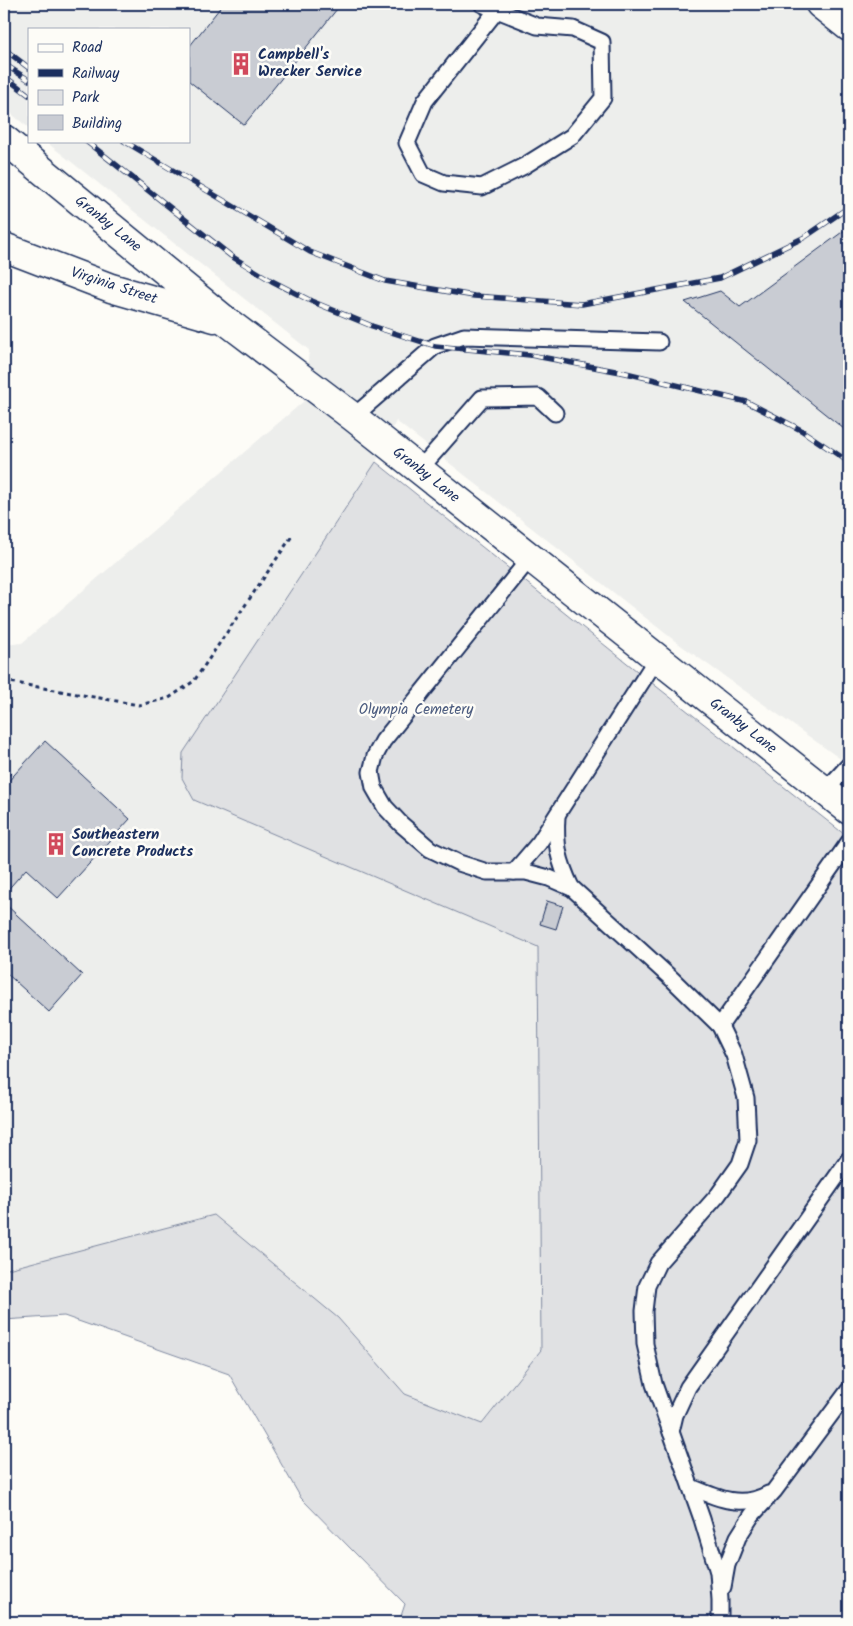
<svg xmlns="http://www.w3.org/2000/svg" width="853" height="1626" viewBox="0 0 853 1626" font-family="Kalam,sans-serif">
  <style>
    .built { fill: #edeeec }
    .green { fill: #e0e1e3; stroke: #7e88a0 }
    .building { fill: #c9ccd3; stroke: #1b2f5e }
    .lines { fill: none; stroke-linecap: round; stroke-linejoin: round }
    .lane-casing { stroke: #1b2f5e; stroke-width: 19 }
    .street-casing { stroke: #1b2f5e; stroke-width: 31 }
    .path { stroke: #1b2f5e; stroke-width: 3; stroke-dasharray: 4 4; stroke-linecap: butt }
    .lane { stroke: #fdfcf7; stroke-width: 15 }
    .street { stroke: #fdfcf7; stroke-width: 28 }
    .rail-casing { stroke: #1b2f5e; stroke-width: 5.5 }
    .rail { stroke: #fdfcf7; stroke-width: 4; stroke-dasharray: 11; stroke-linecap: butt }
    .labels { text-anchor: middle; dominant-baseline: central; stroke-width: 5; stroke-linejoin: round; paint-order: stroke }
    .poi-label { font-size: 15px; font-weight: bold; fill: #1b2f5e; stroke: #fdfcf7; text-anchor: start }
    .street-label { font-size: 15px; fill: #1b2f5e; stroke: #fdfcf7 }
    .park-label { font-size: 15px; fill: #4c5c7f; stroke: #fdfcf7 }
  </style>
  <rect width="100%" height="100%" fill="#fdfcf7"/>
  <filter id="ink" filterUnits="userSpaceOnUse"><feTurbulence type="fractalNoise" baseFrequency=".02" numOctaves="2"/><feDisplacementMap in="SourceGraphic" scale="10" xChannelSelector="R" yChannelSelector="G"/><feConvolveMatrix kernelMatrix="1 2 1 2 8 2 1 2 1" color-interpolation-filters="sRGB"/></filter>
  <g filter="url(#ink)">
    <path class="built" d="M4 4H849V765L675 641 396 421 376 462 183 753 538 947 541 1350 482 1424 405 1394 338 1318 4 1272V645L22 643 304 401 309 350 45 141H189V29H29V128L4 108Z"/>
    <path class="green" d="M376 462 647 679 849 838V1622H399L405 1604 301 1498 229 1374 64 1316 4 1320V1270L214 1215 338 1318 405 1394 482 1424 541 1350 538 947 194 800 182 778 183 753Z"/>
    <g class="building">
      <path d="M223 4H341L244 125 189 81V47Z"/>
      <path d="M849 227V433L685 302 720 291 740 307Z"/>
      <path d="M45 741 130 819 58 898 26 869 4 894V786Z"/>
      <path d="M4 767 11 773 4 781Z"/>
      <path d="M547 901 563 906 556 929 540 924Z"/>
      <path d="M4 903 82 975 49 1012 4 971Z"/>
    </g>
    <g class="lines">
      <defs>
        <g id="lane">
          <path d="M482 4 537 26 573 29 602 42 603 98 572 136 524 166 482 187 444 183 423 174 407 143 425 101 497 10 502 4"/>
          <path d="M353 417 435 346 464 336 659 342"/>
          <path d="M419 470 482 398 538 397 555 413"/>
          <path d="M530 558 383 741 375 756 371 772 374 788 385 807 401 824 430 849 459 863 487 872H526L549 878 572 888 673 980 720 1026 734 1055 746 1098 748 1140 740 1164 718 1195 658 1263 647 1286 644 1311 645 1344 654 1384 702 1519 718 1572 720 1600V1622"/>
          <path d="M825 791 849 765"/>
          <path d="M557 816C555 846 559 861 571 887"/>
          <path d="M514 872 539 843 657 658"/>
          <path d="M720 1026 849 842"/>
          <path d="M671 1432 675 1415 688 1387 849 1159"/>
          <path d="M691 1487C717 1498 741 1509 768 1494"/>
          <path d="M723 1587 727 1565 738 1537 752 1515 774 1491 849 1390"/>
        </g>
        <g id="street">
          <path d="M820 4 849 27"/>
          <path d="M4 139 225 320 353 417 849 810"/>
          <path d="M4 247 111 288 215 318"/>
        </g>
      </defs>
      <use href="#lane" class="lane-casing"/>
      <use href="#street" class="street-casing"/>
      <path class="path" d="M4 681 139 705 169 698 194 681 292 536"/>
      <use href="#lane" class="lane"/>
      <use href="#street" class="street"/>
      <defs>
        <g id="rail">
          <path d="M4 49 29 68"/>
          <path d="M4 64 29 80"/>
          <path d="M4 76 29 95"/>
          <path d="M86 141 231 256 272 281 311 301 372 326 435 346 530 355 626 373 747 402 801 430 849 462"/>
          <path d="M124 141 310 252 385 281 474 296 582 304 720 278 805 237 849 207"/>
        </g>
      </defs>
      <use href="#rail" class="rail-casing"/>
      <use href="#rail" class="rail"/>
    </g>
  </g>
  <defs>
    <symbol id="building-bare" viewBox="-9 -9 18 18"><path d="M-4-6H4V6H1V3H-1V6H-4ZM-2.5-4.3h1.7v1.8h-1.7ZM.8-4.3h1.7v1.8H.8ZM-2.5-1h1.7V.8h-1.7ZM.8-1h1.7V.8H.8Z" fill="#d1495b" stroke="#fdfcf7" stroke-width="2.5" paint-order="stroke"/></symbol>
  </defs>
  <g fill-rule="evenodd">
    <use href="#building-bare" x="225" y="48" width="32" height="32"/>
    <use href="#building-bare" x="40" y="828" width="32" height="32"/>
  </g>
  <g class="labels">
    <g class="poi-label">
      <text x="258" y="55">Campbell's<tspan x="258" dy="17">Wrecker Service</tspan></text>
      <text x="72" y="835">Southeastern<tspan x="72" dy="17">Concrete Products</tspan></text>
    </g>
    <g class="street-label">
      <text transform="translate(108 224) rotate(39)">Granby Lane</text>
      <text transform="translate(114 286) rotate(18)">Virginia Street</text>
      <text transform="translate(426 475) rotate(38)">Granby Lane</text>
      <text transform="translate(743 726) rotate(38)">Granby Lane</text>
    </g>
    <g class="park-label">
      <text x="416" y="710">Olympia Cemetery</text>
    </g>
  </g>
  <rect width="853" height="1626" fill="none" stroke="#fdfcf7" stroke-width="20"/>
  <rect x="10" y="10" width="833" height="1606" fill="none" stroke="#1b2f5e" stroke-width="2" filter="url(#ink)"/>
  <rect x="28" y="28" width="162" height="115" fill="#fdfcf7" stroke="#a3aaba"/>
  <rect x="38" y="44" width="25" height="8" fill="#fdfcf7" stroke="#a3aaba"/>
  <text x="72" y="52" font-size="15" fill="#1b2f5e">Road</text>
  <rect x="38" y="69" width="25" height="8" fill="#1b2f5e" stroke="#a3aaba"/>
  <text x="72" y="78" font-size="15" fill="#1b2f5e">Railway</text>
  <rect x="38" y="90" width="25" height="15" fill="#e0e1e3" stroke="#a3aaba"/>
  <text x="72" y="102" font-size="15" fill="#1b2f5e">Park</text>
  <rect x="38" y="115" width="25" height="15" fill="#c9ccd3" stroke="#a3aaba"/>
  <text x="72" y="128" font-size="15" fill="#1b2f5e">Building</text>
</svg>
